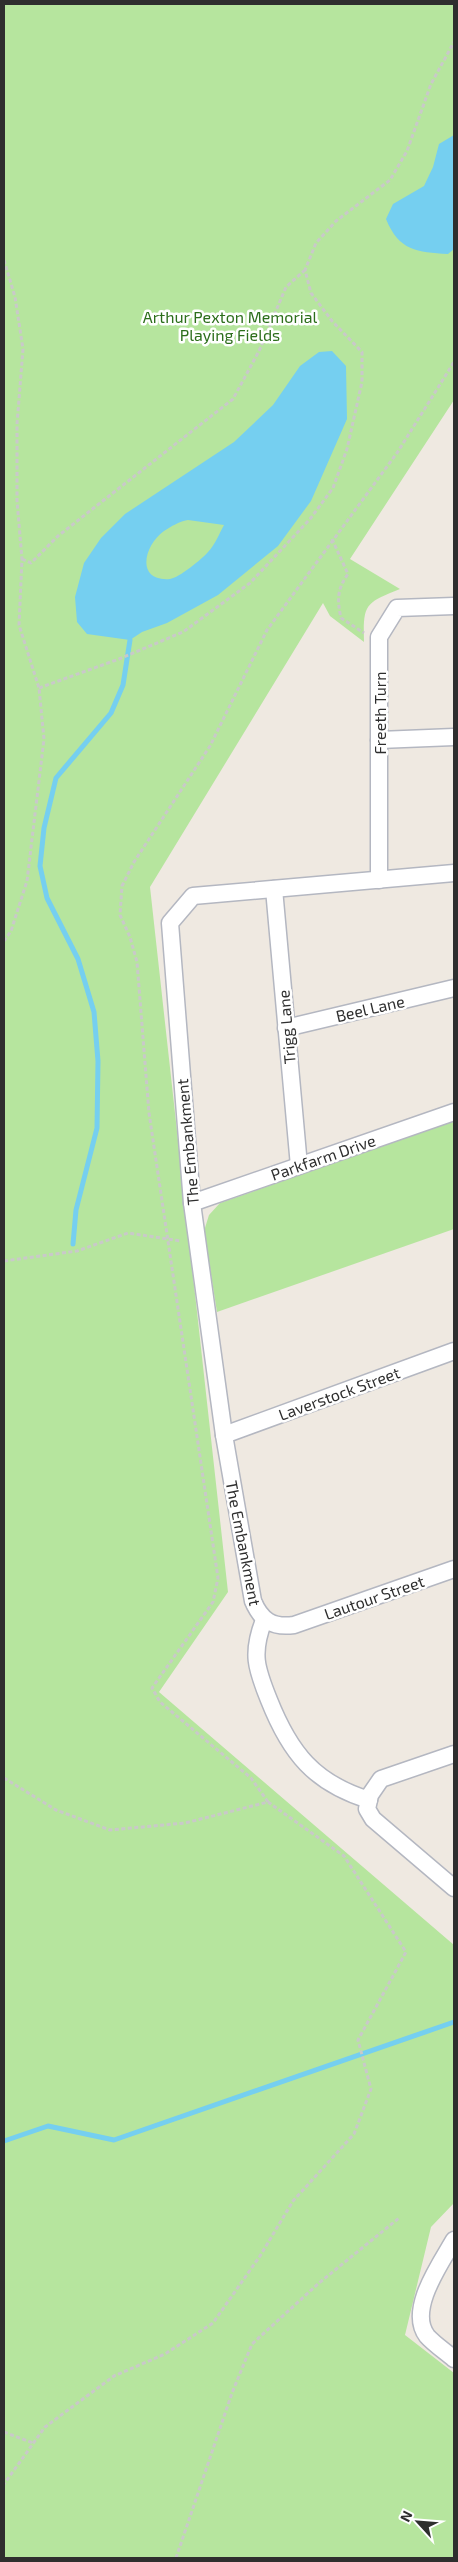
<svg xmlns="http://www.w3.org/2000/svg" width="458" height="2562" viewBox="0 0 458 2562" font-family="'Exo 2',sans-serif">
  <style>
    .green { fill: #b6e59e }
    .water { fill: #75cff0; fill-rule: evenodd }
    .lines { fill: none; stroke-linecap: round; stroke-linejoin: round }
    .stream { stroke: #75cff0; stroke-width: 5 }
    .minor-casing { stroke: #b4b7c1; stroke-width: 19 }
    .path { stroke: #c9c9c9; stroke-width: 3; stroke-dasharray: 4 2.5; stroke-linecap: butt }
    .minor { stroke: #fff; stroke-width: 16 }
    .labels { text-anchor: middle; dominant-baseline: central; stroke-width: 5; stroke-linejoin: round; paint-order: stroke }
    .park-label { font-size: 16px; fill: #2c6e1b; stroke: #fff }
    .street-label { font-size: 16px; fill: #2e2e2e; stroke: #fff }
  </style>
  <rect width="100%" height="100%" fill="#efe9e1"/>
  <g class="green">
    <path d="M4 4H454V400L350 559 400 589C365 603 363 604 364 642L330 616 323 603 150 887 228 1592 159 1692 454 1945V2203L431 2227 405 2335 454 2373V2558H4Z"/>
    <path d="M454 1121V1229L217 1312 204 1231 209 1215 220 1203Z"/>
  </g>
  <g class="water">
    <path d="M454 135V249L448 254C417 252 399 251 386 219L393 204 424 186 433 167 439 144Z"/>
    <path d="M332 351 346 366 347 419 311 501 278 546 218 595 167 623 142 632 130 640 87 634 77 622 75 597 84 563 101 538 125 514 234 442 273 405 300 366 319 352ZM188 520 224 525C219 534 215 545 208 552 202 559 179 578 170 579 135 582 144 545 164 531 172 526 178 522 188 520Z"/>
  </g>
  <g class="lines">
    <g class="stream">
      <path d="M73 1244 76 1210 97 1128 98 1061 94 1012 78 959 47 898 40 866 44 828 56 778 111 713 123 685 130 640"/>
      <path d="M4 2141 48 2126 114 2140 454 2022"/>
    </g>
    <defs>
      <g id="minor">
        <path d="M379 740 454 737"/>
        <path d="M454 873 193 896 170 923 192 1203 224 1435 253 1601C261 1620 272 1628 294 1625L454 1569"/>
        <path d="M379 880V637L397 608 454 606"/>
        <path d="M274 889 299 1166"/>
        <path d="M286 1028 454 988"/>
        <path d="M192 1203 454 1112"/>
        <path d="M224 1435 454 1351"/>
        <path d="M264 1620C251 1653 256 1668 269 1700 290 1753 314 1783 369 1800"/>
        <path d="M454 1754 381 1779 370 1795 367 1809 373 1819 454 1888"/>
        <path d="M454 2240C441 2263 407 2310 427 2336 434 2344 446 2352 454 2359"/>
      </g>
    </defs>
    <use href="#minor" class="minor-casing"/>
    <g class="path">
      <path d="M4 260 15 297 23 349 17 424V501L22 559 19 625 39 688 44 739 27 881 11 931 4 941"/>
      <path d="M332 539 348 574C337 589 337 600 341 618L364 633"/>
      <path d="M22 559 31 563 58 536 233 399 259 351 286 287 305 270"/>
      <path d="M39 688 119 659 183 632 250 583 310 519 333 488 347 449 362 382V352L332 321 311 293 305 270 316 243 336 221 390 180 407 151 431 84 454 42"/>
      <path d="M4 1261 77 1251 128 1233 181 1241"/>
      <path d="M4 1778 56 1810 110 1830 185 1823 268 1802 344 1856 406 1952 358 2040 371 2089 354 2134 293 2201 260 2256 213 2323 165 2354 114 2376 45 2427 4 2484"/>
      <path d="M268 1802 251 1778 160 1702 152 1688 213 1602 218 1578 149 1113 137 962 130 937 120 915 122 886 134 862 210 746 267 630 397 453 454 362"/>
      <path d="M4 2432 33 2443"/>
      <path d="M176 2558 232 2393 252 2344 319 2283 399 2218"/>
    </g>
    <use href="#minor" class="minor"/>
  </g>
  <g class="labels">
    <g class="park-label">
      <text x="230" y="316">Arthur Pexton Memorial<tspan x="230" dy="18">Playing Fields</tspan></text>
    </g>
    <g class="street-label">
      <text transform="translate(379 713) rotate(-90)">Freeth Turn</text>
      <text transform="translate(370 1008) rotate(-13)">Beel Lane</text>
      <text transform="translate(286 1027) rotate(-95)">Trigg Lane</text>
      <text transform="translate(187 1142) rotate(-95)">The Embankment</text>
      <text transform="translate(323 1157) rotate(-19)">Parkfarm Drive</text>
      <text transform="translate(339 1393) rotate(-20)">Laverstock Street</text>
      <text transform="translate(244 1543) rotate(79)">The Embankment</text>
      <text transform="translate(374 1597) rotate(-19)">Lautour Street</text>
    </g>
  </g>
  <rect width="458" height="2562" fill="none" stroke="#2e2e2e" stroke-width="10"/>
  <g transform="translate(418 2522) rotate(296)" stroke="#ffffff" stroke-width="4" paint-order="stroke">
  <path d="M0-4L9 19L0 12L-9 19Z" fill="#2e2e2e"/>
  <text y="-8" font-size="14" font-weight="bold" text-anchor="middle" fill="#2e2e2e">N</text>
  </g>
</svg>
